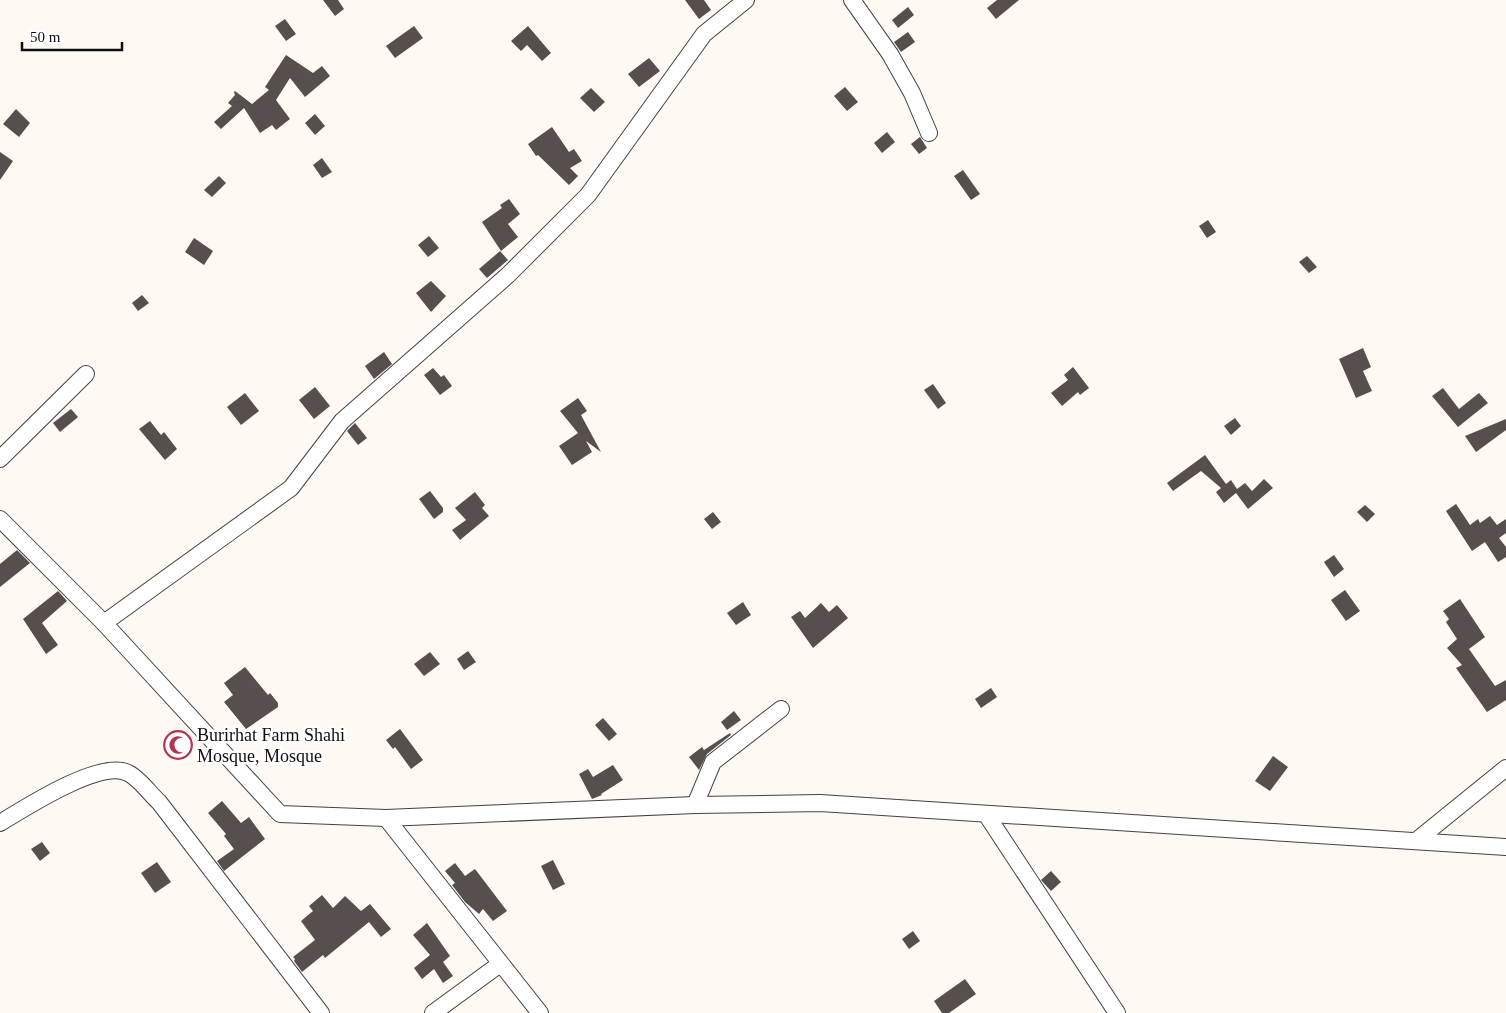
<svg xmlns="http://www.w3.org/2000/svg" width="1506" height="1013" viewBox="0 0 1506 1013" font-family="'Times New Roman',serif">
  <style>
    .building { fill: #574f4d }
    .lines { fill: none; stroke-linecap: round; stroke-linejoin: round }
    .minor-casing { stroke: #424242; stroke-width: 18 }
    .minor { stroke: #fff; stroke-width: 16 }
    .labels { text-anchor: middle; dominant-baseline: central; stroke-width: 5; stroke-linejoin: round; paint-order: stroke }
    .poi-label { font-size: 18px; fill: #0f0f0f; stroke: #fff; text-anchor: start }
  </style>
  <rect width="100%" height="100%" fill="#fef9f3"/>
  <g class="building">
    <path d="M323 0H338L344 9 335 16Z"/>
    <path d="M685 0H704L711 10 699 19Z"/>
    <path d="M997 0H1019L996 19 987 8Z"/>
    <path d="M908 7 914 15 898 28 892 20Z"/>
    <path d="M285 19 296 34 286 41 275 26Z"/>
    <path d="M414 26 423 38 395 58 386 46Z"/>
    <path d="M528 26 551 53 542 61 527 45 521 51 511 41Z"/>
    <path d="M908 32 915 42 901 52 894 42Z"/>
    <path d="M286 55 313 73 322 66 330 76 305 97 290 78 276 100 290 119 276 130 272 125 260 133 244 108 221 129 214 122 232 106 228 103 235 95 234 92 235 91 252 104 269 90 265 87Z"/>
    <path d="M649 58 660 71 639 87 628 74Z"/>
    <path d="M845 87 858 102 847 111 834 96Z"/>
    <path d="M591 88 605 102 594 112 580 98Z"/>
    <path d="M16 109 30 123 19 137 3 124Z"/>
    <path d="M315 114 325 126 315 135 305 123Z"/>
    <path d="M552 127 569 152 574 149 582 161 570 168 578 176 569 185 538 155 536 156 528 144Z"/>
    <path d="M887 132 895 142 882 153 874 143Z"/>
    <path d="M920 137 927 148 919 154 911 144Z"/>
    <path d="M0 152 13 161 0 180Z"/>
    <path d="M322 158 332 172 322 178 313 165Z"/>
    <path d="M963 170 980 194 971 200 954 176Z"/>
    <path d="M219 176 226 183 212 197 204 190Z"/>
    <path d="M509 199 520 214 508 224 518 237 501 251 482 222 502 208 500 205Z"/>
    <path d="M1208 220 1216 232 1207 238 1199 226Z"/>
    <path d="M429 236 439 248 428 257 418 245Z"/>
    <path d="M194 238 213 251 204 265 185 252Z"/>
    <path d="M500 251 508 260 487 278 479 269Z"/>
    <path d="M1307 256 1317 267 1309 273 1299 262Z"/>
    <path d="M431 281 446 296 431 312 416 293Z"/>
    <path d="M142 295 149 303 138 311 132 303Z"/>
    <path d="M1363 348 1371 367 1363 371 1372 391 1356 398 1339 359Z"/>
    <path d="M384 352 392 364 374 379 365 366Z"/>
    <path d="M1073 367 1089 388 1080 395 1078 392 1062 406 1051 393 1068 380 1064 375Z"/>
    <path d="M433 368 441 377 444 375 452 386 440 395 424 375Z"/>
    <path d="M933 384 946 403 938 409 924 390Z"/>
    <path d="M315 387 330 406 314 419 299 400Z"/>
    <path d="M1443 388 1459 409 1479 393 1488 403 1458 427 1432 396Z"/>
    <path d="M245 393 259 411 241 425 227 407Z"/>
    <path d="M578 398 587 411 581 415 601 452 586 441 592 452 572 465 559 446 578 433 560 411Z"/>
    <path d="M71 409 78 417 60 432 53 423Z"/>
    <path d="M1235 418 1241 426 1231 435 1224 426Z"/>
    <path d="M1506 419V430L1476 452 1465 436Z"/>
    <path d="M150 421 161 435 164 432 177 449 165 460 139 429Z"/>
    <path d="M355 423 367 438 358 445 347 431Z"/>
    <path d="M1205 455 1226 484 1231 480 1237 489 1245 483 1252 491 1264 479 1273 488 1248 509 1236 493 1224 503 1216 492 1221 488 1201 471 1173 491 1167 483Z"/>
    <path d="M430 491 443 508V512L434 519 419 499Z"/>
    <path d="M475 492 485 505 482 508 489 516 460 540 452 530 466 520 455 508Z"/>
    <path d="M1456 504 1470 525 1478 519 1480 523 1490 516 1497 525 1506 519V533L1499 538 1506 547V557L1498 562 1485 542 1472 551 1446 511Z"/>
    <path d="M1365 505 1375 514 1367 522 1357 512Z"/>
    <path d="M713 512 721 522 712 529 704 519Z"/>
    <path d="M17 550 30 563 0 587V564Z"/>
    <path d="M1334 555 1344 569 1334 577 1324 562Z"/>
    <path d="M1345 590 1360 611 1346 621 1331 600Z"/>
    <path d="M58 591 67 601 42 623 58 645 46 654 23 619Z"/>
    <path d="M1460 599 1485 637 1469 649 1495 686 1506 680V700L1487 712 1456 668 1462 665 1447 648 1457 639 1446 622 1449 619 1443 611Z"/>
    <path d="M743 602 751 615 736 625 727 613Z"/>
    <path d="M821 603 829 612 837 605 848 618 813 648 791 617 800 611 805 618Z"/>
    <path d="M468 651 476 662 464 670 457 659Z"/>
    <path d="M430 652 440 664 424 676 414 664Z"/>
    <path d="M245 667 268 695 270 693 278 703V707L246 729 224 702 233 695 224 683Z"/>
    <path d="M991 688 997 697 981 708 975 699Z"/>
    <path d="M734 711 741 720 727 730 721 722Z"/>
    <path d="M603 718 617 734 609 741 595 725Z"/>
    <path d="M400 729 423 760 411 769 395 747 393 749 386 740Z"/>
    <path d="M730 733 731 735 707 754 699 770 689 757 702 747 704 750Z"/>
    <path d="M1273 756 1288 767 1270 791 1255 781Z"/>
    <path d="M613 765 623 780 601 794 602 795 592 799 579 774 588 769 593 777Z"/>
    <path d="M222 801 241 823 249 817 265 839 224 871 217 861 234 849 224 836 226 834 208 813Z"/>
    <path d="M42 842 50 853 40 861 31 849Z"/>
    <path d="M553 860 565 884 553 890 541 866Z"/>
    <path d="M157 862 171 882 155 893 141 873Z"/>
    <path d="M455 863 465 876 475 869 507 911 493 921 483 909 479 914 465 902 452 885 455 883 445 871Z"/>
    <path d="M1051 871 1061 882 1051 891 1041 880Z"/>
    <path d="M322 895 333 908 345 896 361 911 370 904 391 929 381 937 369 922 325 958 323 955 302 972 294 961 295 959 293 957 315 940 301 921 313 911 309 906Z"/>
    <path d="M427 923 450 956 443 962 453 976 443 983 434 969 422 979 414 968 430 955 413 935Z"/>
    <path d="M913 931 920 941 909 949 902 939Z"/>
    <path d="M965 979 976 994 949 1013H942L934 1001Z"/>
  </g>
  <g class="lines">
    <defs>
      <g id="minor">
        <path d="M852 0 890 54 912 93 929 133"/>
        <path d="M0 459 86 374"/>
        <path d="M0 519 104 623 280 814 386 818 695 805 820 803 1506 847"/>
        <path d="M104 623 291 488 342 421 508 275 588 195 704 34 746 0"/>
        <path d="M695 805 713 762 781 709"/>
        <path d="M986 814 1117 1013"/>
        <path d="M386 818 540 1013"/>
        <path d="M0 823C25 808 100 759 128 773 139 778 150 794 159 802L321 1013"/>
        <path d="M1416 841 1506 768"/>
        <path d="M433 1013 500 964"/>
      </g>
    </defs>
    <use href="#minor" class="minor-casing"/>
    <use href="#minor" class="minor"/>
  </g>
  <defs>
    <symbol id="mosque-ring" viewBox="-11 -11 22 22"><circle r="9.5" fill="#fff" stroke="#b33353" stroke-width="1.5"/><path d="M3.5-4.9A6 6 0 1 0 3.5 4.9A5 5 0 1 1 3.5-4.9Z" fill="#b33353"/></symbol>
  </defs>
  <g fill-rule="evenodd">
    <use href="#mosque-ring" x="162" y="729" width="32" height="32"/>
  </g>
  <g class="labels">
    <g class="poi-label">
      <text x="197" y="735">Burirhat Farm Shahi<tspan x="197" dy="21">Mosque, Mosque</tspan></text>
    </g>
  </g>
  <path d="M22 42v8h100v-8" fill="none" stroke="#0f0f0f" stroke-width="2.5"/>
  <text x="30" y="42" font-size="15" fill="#0f0f0f" stroke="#ffffff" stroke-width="4" paint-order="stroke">50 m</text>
</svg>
